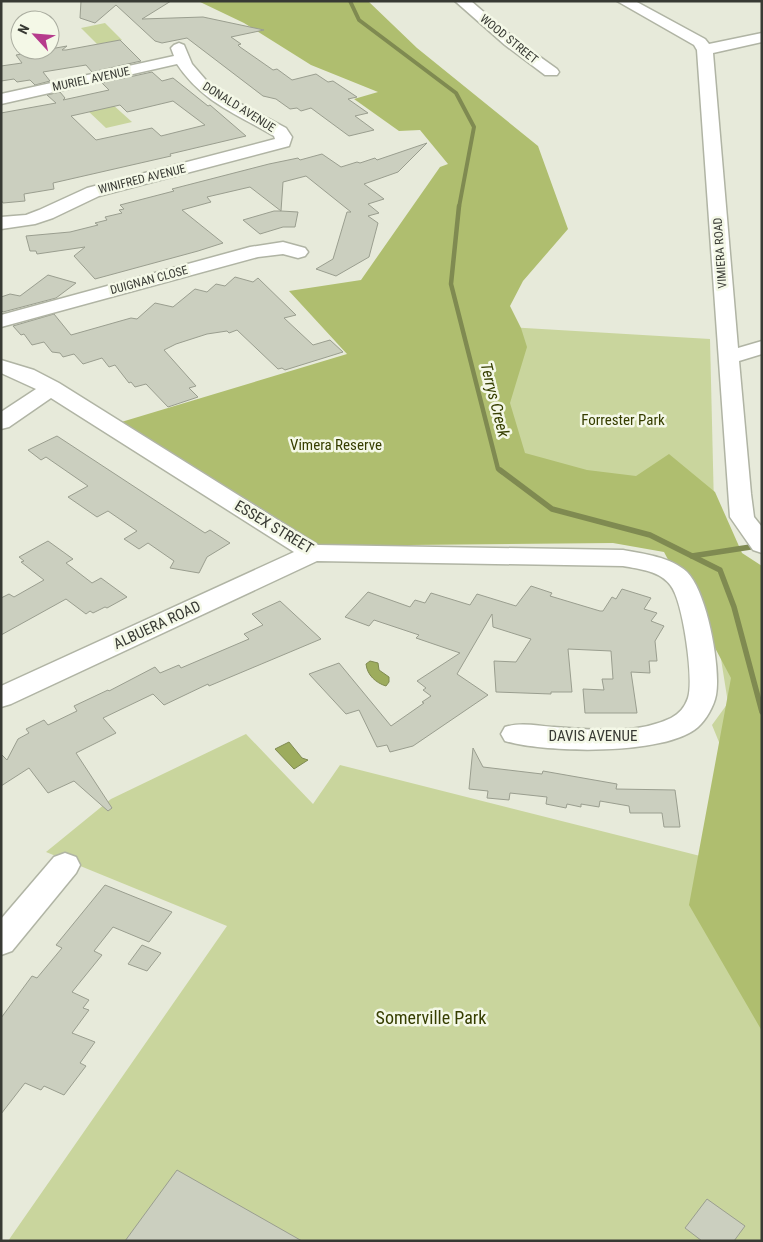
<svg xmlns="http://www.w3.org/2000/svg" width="763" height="1242" viewBox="0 0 763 1242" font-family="'Roboto Condensed',sans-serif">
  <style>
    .green { fill: #c9d59d }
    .forest { fill: #afbe6f }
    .water { fill: #9dac5d; stroke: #7f8a51 }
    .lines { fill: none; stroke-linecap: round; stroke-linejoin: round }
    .stream-far2 { stroke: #7f8a51; stroke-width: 4 }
    .stream-far1 { stroke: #7f8a51; stroke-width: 4.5 }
    .stream { stroke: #7f8a51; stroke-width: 5.5 }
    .building { fill: #cbcfbf; stroke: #9a9e8f; fill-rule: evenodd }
    .minor-casing { stroke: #b0b4a4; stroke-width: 3 }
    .minor { fill: #fff; fill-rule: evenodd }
    .labels { text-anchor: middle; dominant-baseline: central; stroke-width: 5; stroke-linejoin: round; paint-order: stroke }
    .far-street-label { font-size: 12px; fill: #383a34; stroke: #f4f8e7 }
    .park-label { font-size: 15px; fill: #363e00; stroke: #f4f8e7 }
    .street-label { font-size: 15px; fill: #383a34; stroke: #f4f8e7 }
    .water-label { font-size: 16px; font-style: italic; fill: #363f00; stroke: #f4f8e7 }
    .near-park-label { font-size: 18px; fill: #363e00; stroke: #f4f8e7 }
  </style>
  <rect width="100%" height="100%" fill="#e7eada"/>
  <g class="green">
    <path d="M105 23 122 40 97 44 81 28Z"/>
    <path d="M112 104 132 122 106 128 86 109Z"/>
    <path d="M442 323 710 339 714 507 590 499 435 395Z"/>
    <path d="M762 591V1241H8L227 926 46 852 111 799 246 734 313 804 340 765 728 863 730 769 712 725 728 703 711 596Z"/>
  </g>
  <path class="forest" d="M198 1H368L417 48 538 146 568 229 523 281 510 306 521 328 527 347 510 403 525 453 587 470 636 476 669 454 715 492 742 553 762 566V1031L689 905 731 678 664 552 613 543 310 546 118 423 347 354 289 291 361 280 440 167 448 164 420 130 399 131 354 99 378 92 311 65 244 23Z"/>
  <g class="water">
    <path d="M370 661 378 663 379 670 389 677V682L386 686C376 683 367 675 366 664Z"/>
    <path d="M289 742 302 758 308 760 294 769 275 749Z"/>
  </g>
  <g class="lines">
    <path class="stream-far2" d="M350 1 359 20 456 93 474 127 459 207"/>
    <path class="stream-far1" d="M459 206 451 284 498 469 502 472"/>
    <g class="stream">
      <path d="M500 470 552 509 650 535 720 570 734 607 762 712"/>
      <path d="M692 556 757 546"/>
    </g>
  </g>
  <g class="building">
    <path d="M81 1H171L142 19 203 17 264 30 231 37 241 44 238 45 240 47 273 70 277 69 292 80 316 74 328 82 333 81 357 97 348 99 368 113 355 116 374 130 349 136 311 108 301 111 297 108 290 109 276 99 263 96 187 38 162 43 155 41 116 5 95 23 80 18Z"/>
    <path d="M120 40 141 61 92 72 86 65 43 72 50 81 35 85 30 80 17 82 14 79 1 81V66L22 63 16 55 67 46 62 50H66Z"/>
    <path d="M152 72 162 81 173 78 208 106 210 105 246 136 170 154 171 156 53 183 54 189 24 194 25 201 3 203 1 200V113L56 103 47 95 60 92 65 98 63 100 109 90 102 83ZM173 101 205 125 161 136 152 128 96 140 71 116 120 105 127 112Z"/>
    <path d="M427 143 398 172 364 184 384 199 368 204 379 213 368 216 378 223 369 257 336 276 316 269 333 259 347 212H351L306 176 283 182 281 211 298 212 295 227H283L260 234 243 220 274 211H281L250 187 207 197 211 202 182 210 223 243 198 251 95 279 74 256 85 247 37 254 36 251H30L26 236 70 232 98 225 95 223 107 220 105 217 122 213 119 210 124 209 120 205 174 191 172 189 269 164 298 158 300 160 322 154 341 167 357 162 360 163 375 158 377 160Z"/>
    <path d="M48 275 76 283 56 298 3 312 1 310V297L10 294 20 296Z"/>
    <path d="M235 277 253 282 258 278 296 315 284 318 313 345 330 340 343 352 285 370 282 368 278 369 237 330 229 333 227 331 207 334 176 344 164 350 196 386 189 388 198 397 168 407 146 384 135 387 131 382 129 383 115 365 109 367 102 358 83 364 74 354 63 357 60 353 52 352 44 342 32 345 24 334 21 335 13 326 54 314 71 335 131 318 137 319 155 303 173 307 195 289 207 292 216 284 225 286Z"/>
    <path d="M57 436 205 533 210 530 230 543 207 557 199 573 170 568 174 561 148 543 139 549 124 539 137 531 108 511 97 517 68 497 88 486 46 457 41 460 28 450Z"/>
    <path d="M48 541 73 559 66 563 92 583 101 578 127 597 107 608 105 607 93 613 90 611 86 614 66 599 1 635V598L9 594 14 597 44 580 21 562 24 561 19 557Z"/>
    <path d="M531 586 552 593 550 596 600 611H603L612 597 616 599 622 589 651 598 644 609 657 613 651 621 664 626 655 641 657 661H649L650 673 631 672 637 713H585L583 689 604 690 602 679H613L611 651 568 649 572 692H551V694L496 692 494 661 516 662 531 639 493 627 492 614 457 674 488 695 413 746 390 752 387 745 377 747 359 710 346 714 309 674 339 663 391 726 424 703 422 702 431 696 423 690 426 688 417 681 460 653 416 638 419 635 374 620 369 626 345 617 368 592 410 607 415 600 425 603 431 593 470 605 477 594 516 606Z"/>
    <path d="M280 601 321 639 209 686 208 684 164 705 153 694 103 718 116 733 76 753 112 808 108 811 74 781 48 793 29 768 1 786V754L7 760 18 739 29 733 26 729 44 720 48 725 77 711 74 706 108 690 109 691 155 667 160 673 179 665 181 668 249 639 244 634 263 625 252 614Z"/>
    <path d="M473 748 483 767 542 774 543 771 617 784 616 789 675 790 680 827H664L662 813H630L629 806 600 801 599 807 581 804V807L567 804 566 808 546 804 547 797 510 793 509 800 487 798 488 791 469 789Z"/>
    <path d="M105 885 172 912 149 942 113 927 94 951 102 955 72 992 89 1000 83 1008 89 1010 72 1033 95 1042 80 1063 86 1066 64 1095 44 1086 41 1090 25 1083 1 1114V1018L32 976 37 978 62 948 56 945Z"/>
    <path d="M142 945 161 953 147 971 128 964Z"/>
    <path d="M177 1170 302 1241H125Z"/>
    <path d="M707 1199 745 1226 734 1241H702L685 1228Z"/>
  </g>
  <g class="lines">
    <defs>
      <g id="minor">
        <path d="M455 1H471L515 39 557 69 559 72 557 75H545L505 45Z"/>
        <path d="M617 1H635L705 39 709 44 762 33V42L713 53 738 348 762 341V354L739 361 751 494 754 517 762 527V553L753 550 730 517 697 50 694 45Z"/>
        <path d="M179 43 184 45 192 64 211 86 241 104 286 128 292 137 289 146 99 196 53 218 35 224 1 229V217L26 215 39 210 87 188 275 139 274 136C237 114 202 102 177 64L1 104V94L174 56 171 48 174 45Z"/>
        <path d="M283 242 305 248 308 252 305 256 298 258 283 254 258 257 1 327V315L250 247Z"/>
        <path d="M1 360 34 370 59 383 318 545 623 550C644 554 671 557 687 572 707 592 721 667 716 695 714 706 706 720 698 727 665 756 545 753 505 741L501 734 505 727C521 722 538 726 554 727 591 730 636 735 671 718 679 714 685 707 688 698 694 679 683 602 671 586 661 571 639 569 623 566L317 561 11 704 1 707V686L294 552 51 398 9 427 1 429V412L36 389 1 373Z"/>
        <path d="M65 853 76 857 80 865 76 873 12 951 1 955V919L54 857Z"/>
      </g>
    </defs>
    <use href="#minor" class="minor-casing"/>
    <use href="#minor" class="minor"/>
  </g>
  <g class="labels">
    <g class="far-street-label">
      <text transform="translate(509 39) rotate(39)">WOOD STREET</text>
      <text transform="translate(91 79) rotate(-12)">MURIEL AVENUE</text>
      <text transform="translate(239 107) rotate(32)">DONALD AVENUE</text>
      <text transform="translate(142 179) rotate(-14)">WINIFRED AVENUE</text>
      <text transform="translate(720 253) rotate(-94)">VIMIERA ROAD</text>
      <text transform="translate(149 280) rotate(-15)">DUIGNAN CLOSE</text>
    </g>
    <g class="park-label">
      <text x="623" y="420">Forrester Park</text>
      <text x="336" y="445">Vimera Reserve</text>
    </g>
    <g class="street-label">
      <text transform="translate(274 527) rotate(31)">ESSEX STREET</text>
      <text transform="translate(157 625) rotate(-25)">ALBUERA ROAD</text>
      <text x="593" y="736">DAVIS AVENUE</text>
    </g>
    <g class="water-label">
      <text transform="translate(495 400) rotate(76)">Terrys Creek</text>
    </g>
    <g class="near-park-label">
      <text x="431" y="1017">Somerville Park</text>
    </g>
  </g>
  <rect width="763" height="1242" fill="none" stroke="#383a34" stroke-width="5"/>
  <g transform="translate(35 35) rotate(296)"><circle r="24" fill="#f4f8e7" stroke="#a9ac9f"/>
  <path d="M0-4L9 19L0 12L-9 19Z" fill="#b63b8c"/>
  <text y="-8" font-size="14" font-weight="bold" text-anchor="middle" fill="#383a34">N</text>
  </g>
</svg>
